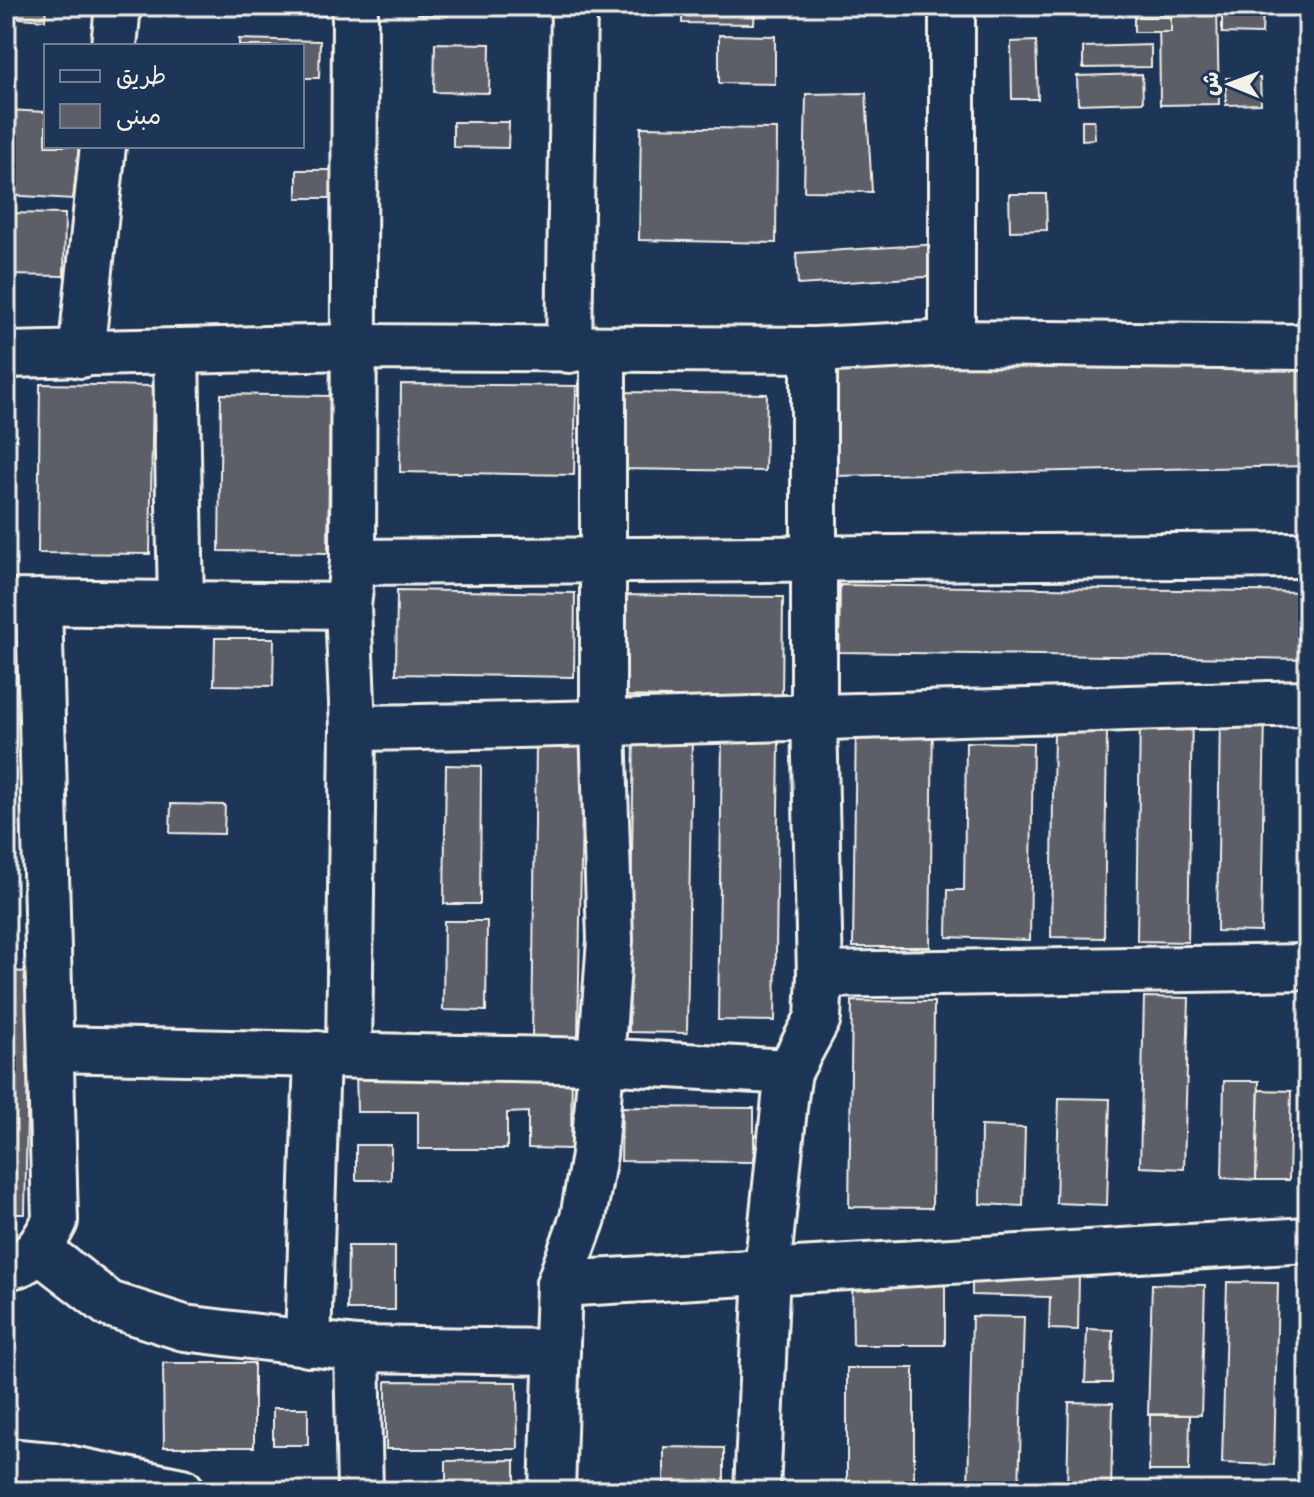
<svg xmlns="http://www.w3.org/2000/svg" width="1314" height="1497" viewBox="0 0 1314 1497" font-family="Kalam,'Playpen Sans Arabic',sans-serif">
  <style>
    .building { fill: #5d5e68; stroke: #f4f1e8; stroke-width: 2 }
    .lines { fill: none; stroke-linecap: round; stroke-linejoin: round }
    .minor-casing { stroke: #f4f1e8; stroke-width: 50 }
    .minor { stroke: #1d3557; stroke-width: 44 }
  </style>
  <rect width="100%" height="100%" fill="#1d3557"/>
  <filter id="ink" filterUnits="userSpaceOnUse"><feTurbulence type="fractalNoise" baseFrequency=".0125" numOctaves="2"/><feDisplacementMap in="SourceGraphic" scale="16" xChannelSelector="R" yChannelSelector="G"/><feConvolveMatrix kernelMatrix="1 2 1 2 8 2 1 2 1" color-interpolation-filters="sRGB"/></filter>
  <g filter="url(#ink)">
    <g class="building">
      <path d="M6 6H46L45 20 6 17Z"/>
      <path d="M304 6H326L325 16 303 14Z"/>
      <path d="M419 6H448V16L418 14Z"/>
      <path d="M682 6H755L754 24 682 23Z"/>
      <path d="M1143 6H1195V12L1143 11Z"/>
      <path d="M1217 6 1219 104 1160 105 1159 7Z"/>
      <path d="M1222 6H1263L1262 34 1222 33Z"/>
      <rect x="1134" y="17" width="37" height="15"/>
      <path d="M719 35 775 36V84L719 83Z"/>
      <path d="M239 39 320 41 319 78H302V46H239Z"/>
      <path d="M1036 41 1038 99H1012L1011 42Z"/>
      <path d="M435 43 490 44 489 93 434 92Z"/>
      <path d="M1151 45V67L1083 68V47Z"/>
      <path d="M1142 74 1143 102 1078 104 1077 76Z"/>
      <path d="M1226 78H1260L1261 104 1226 105Z"/>
      <path d="M866 93 872 192 804 191 806 94Z"/>
      <path d="M6 110 46 112V146H79L73 199 6 195Z"/>
      <path d="M1082 120H1094L1095 139 1082 140Z"/>
      <path d="M453 122H509L508 148 453 147Z"/>
      <path d="M641 127 777 129 776 243 639 240Z"/>
      <rect x="297" y="170" width="34" height="28"/>
      <path d="M1009 194H1046L1047 230 1010 231Z"/>
      <path d="M6 213 65 214 64 276 6 275Z"/>
      <path d="M940 244 942 276 798 285 796 253Z"/>
      <path d="M1308 355V466L834 476 831 365Z"/>
      <path d="M40 384 153 386 150 554 38 553Z"/>
      <path d="M401 384 576 386 574 475 400 472Z"/>
      <path d="M618 392 767 394 765 471 617 469Z"/>
      <path d="M221 394 330 396 328 553 219 551Z"/>
      <path d="M840 585 1308 592V659L839 652Z"/>
      <path d="M397 590 575 593 574 677 396 674Z"/>
      <path d="M619 595 783 597 782 699 617 696Z"/>
      <rect x="6" y="613" width="7" height="58"/>
      <path d="M215 638H274L273 686 214 685Z"/>
      <path d="M1140 712 1192 713 1188 942 1137 941Z"/>
      <path d="M1220 714 1265 715 1261 932 1217 931Z"/>
      <path d="M856 717H933L930 947H853Z"/>
      <path d="M1054 730 1107 731 1104 938 1051 937Z"/>
      <path d="M634 736 692 737 687 1033 629 1032Z"/>
      <path d="M722 742H779L775 1021 718 1020Z"/>
      <path d="M966 742 1033 743 1030 940 947 937 948 890H964Z"/>
      <path d="M536 746 583 747 578 1037H532Z"/>
      <path d="M446 765 481 766 480 904H444Z"/>
      <path d="M171 804 225 805 224 834 170 833Z"/>
      <path d="M444 921H487L486 1011 443 1010Z"/>
      <path d="M6 971 30 972 25 1214H6Z"/>
      <path d="M1144 997 1189 998 1184 1169 1140 1167Z"/>
      <path d="M852 1001 934 1002 932 1208 849 1207Z"/>
      <path d="M572 1069 571 1149 528 1148V1112L507 1113V1149H418V1112H357L356 1070Z"/>
      <path d="M1224 1081H1259L1256 1180 1222 1178Z"/>
      <path d="M1259 1090 1291 1091 1289 1180H1256Z"/>
      <path d="M1059 1098 1110 1099 1107 1205 1056 1203Z"/>
      <path d="M622 1107 754 1108V1162L621 1161Z"/>
      <path d="M981 1126 1025 1128 1023 1206 980 1204Z"/>
      <rect x="356" y="1145" width="35" height="35"/>
      <path d="M348 1246H395V1310H347Z"/>
      <path d="M972 1271 1079 1274 1078 1330 1049 1329 1050 1297 972 1295Z"/>
      <path d="M852 1280H945V1345H853Z"/>
      <path d="M1227 1282 1278 1283 1274 1465 1222 1463Z"/>
      <path d="M1152 1284 1205 1285 1201 1415 1148 1414Z"/>
      <path d="M972 1316 1024 1317 1019 1491H968Z"/>
      <path d="M1087 1329 1113 1330 1112 1383H1085Z"/>
      <path d="M163 1363H254V1447H164Z"/>
      <rect x="847" y="1368" width="67" height="123"/>
      <path d="M386 1381 517 1382 518 1449H386Z"/>
      <path d="M1069 1402 1113 1403 1111 1491H1067Z"/>
      <rect x="273" y="1408" width="35" height="37"/>
      <path d="M1150 1415H1190L1189 1471H1149Z"/>
      <path d="M664 1447 724 1448V1491H664Z"/>
      <path d="M515 1460V1491H446V1461Z"/>
      <rect x="377" y="1483" width="56" height="8"/>
    </g>
    <g class="lines">
      <defs>
        <g id="minor">
          <path d="M114 46 118 6"/>
          <path d="M952 343V6"/>
          <path d="M569 350 574 6"/>
          <path d="M176 352 181 604"/>
          <path d="M6 355 351 347 814 350 952 343 1308 347"/>
          <path d="M81 355 103 146"/>
          <path d="M353 562 1308 555"/>
          <path d="M6 602 348 606"/>
          <path d="M353 728C671 724 990 711 1308 703"/>
          <path d="M820 975 1308 967"/>
          <path d="M51 1049 599 1061 789 1072"/>
          <path d="M349 1055 353 728 348 606 353 562 355 6"/>
          <path d="M39 1250 109 1304 184 1328 357 1349 557 1352"/>
          <path d="M6 1266C32 1266 45 1240 55 1221L39 602"/>
          <path d="M559 1284 1308 1240"/>
          <path d="M308 1344 317 1054"/>
          <path d="M357 1349 360 1491"/>
          <path d="M6 1461 52 1465 182 1491"/>
          <path d="M552 1491 559 1284 583 1218 594 1155 610 940 603 725V350"/>
          <path d="M757 1491 767 1271 785 1099 789 1072 818 1018 820 975 814 715V350"/>
        </g>
      </defs>
      <use href="#minor" class="minor-casing"/>
      <use href="#minor" class="minor"/>
    </g>
  </g>
  <rect width="1314" height="1497" fill="none" stroke="#1d3557" stroke-width="32"/>
  <rect x="16" y="16" width="1282" height="1465" fill="none" stroke="#f4f1e8" stroke-width="3" filter="url(#ink)"/>
  <rect x="44" y="44" width="260" height="104" fill="#1d3557" stroke="#738091" stroke-width="2"/>
  <rect x="60" y="70" width="40" height="12" fill="#1d3557" stroke="#738091" stroke-width="2"/>
  <text x="116" y="84" font-size="24" fill="#f4f1e8">طريق</text>
  <rect x="60" y="104" width="40" height="24" fill="#5d5e68" stroke="#738091" stroke-width="2"/>
  <text x="116" y="124" font-size="24" fill="#f4f1e8">مبنى</text>
  <g transform="translate(1230 84) rotate(271)" stroke="#1d3557" stroke-width="6" paint-order="stroke">
  <path d="M0-6L14 30L0 20L-14 30Z" fill="#f4f1e8"/>
  <text y="-12" font-size="22" font-weight="bold" text-anchor="middle" fill="#f4f1e8">ش</text>
  </g>
</svg>
